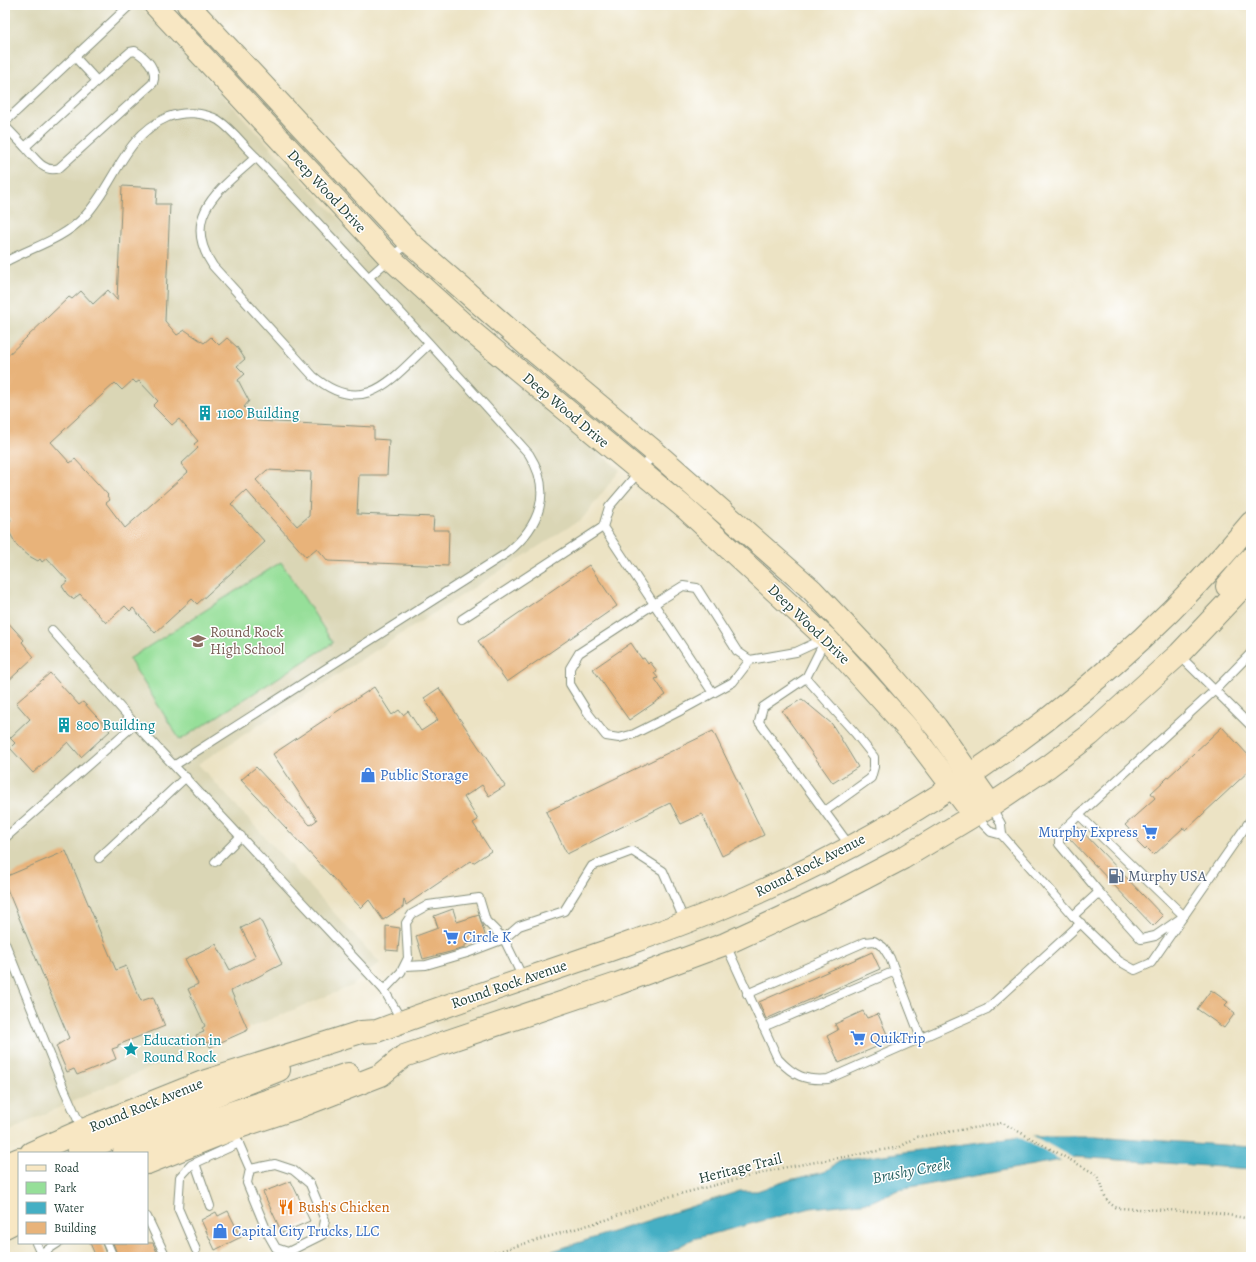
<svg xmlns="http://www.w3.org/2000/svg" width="1256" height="1262" viewBox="0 0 1256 1262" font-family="Alegreya,serif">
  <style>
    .built { fill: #dad6b5 }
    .green { fill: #96df99; stroke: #5a8e66 }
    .water { fill: #45afc4; stroke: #32767c }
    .pier { fill: #ece3c4 }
    .building { fill: #e8b37a; fill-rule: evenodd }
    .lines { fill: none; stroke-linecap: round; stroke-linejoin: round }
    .lane-casing { stroke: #86907c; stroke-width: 10 }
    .secondary-casing { stroke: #86907c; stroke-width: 24 }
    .path { stroke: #86907c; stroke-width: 2.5; stroke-dasharray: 1 3; stroke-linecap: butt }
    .lane { stroke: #fff; stroke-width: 8 }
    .secondary { stroke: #f8e7c3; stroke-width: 22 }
    .labels { text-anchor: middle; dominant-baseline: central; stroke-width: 3; stroke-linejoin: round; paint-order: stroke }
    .street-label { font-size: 15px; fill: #1f3d34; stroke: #fff }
    .culture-label { font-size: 15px; fill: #0d838f; stroke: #fff; text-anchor: start }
    .education-label { font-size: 15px; fill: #785e54; stroke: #fff; text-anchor: start }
    .shop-label { font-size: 15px; fill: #366cbe; stroke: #fff; text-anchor: start }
    .service-label { font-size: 15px; fill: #4e5e75; stroke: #fff; text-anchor: start }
    .food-label { font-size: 15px; fill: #c56008; stroke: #fff; text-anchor: start }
    .water-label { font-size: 16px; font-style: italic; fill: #2c6566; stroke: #fff }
  </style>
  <rect width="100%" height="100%" fill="#fff"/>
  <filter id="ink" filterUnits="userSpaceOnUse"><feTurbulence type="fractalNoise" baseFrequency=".025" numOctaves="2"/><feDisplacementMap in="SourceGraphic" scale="8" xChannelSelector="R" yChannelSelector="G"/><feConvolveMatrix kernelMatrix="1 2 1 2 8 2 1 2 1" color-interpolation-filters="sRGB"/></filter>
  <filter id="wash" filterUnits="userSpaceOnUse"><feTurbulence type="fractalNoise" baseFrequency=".012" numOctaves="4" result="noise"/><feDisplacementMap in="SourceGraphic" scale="16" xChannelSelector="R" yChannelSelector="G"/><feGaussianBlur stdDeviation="0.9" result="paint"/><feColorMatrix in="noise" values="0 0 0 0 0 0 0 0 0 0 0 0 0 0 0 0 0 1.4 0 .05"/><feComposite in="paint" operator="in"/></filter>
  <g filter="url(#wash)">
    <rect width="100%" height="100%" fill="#ece3c4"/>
    <path class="built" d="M5 5H139L273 150 395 277 620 470 583 518 198 764 380 963 352 986 118 1081 36 1118 5 1134Z"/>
    <path class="green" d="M281 562 333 643 180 740 129 659Z"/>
    <path class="water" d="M1022 1136H1095L1251 1147V1169L1076 1157 899 1190 870 1202 811 1208 693 1239 660 1257H534L740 1191H757L789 1180 824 1172 840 1161Z"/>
    <path class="pier" d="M1030 1134 1075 1159 1062 1161 1015 1135Z"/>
    <g id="blocks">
      <g class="building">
        <path d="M122 186 157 188 156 204H170L165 321 177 335 185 330 204 343 211 337 219 345 227 338 237 347 245 359 237 366 245 374 238 380 249 401 244 407 257 421 374 427V439L389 440 387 475H359L357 514 434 517 433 530H449L448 566 328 561 317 548 306 557 246 490 231 504 265 542 197 604 192 599 155 633 133 608 130 611 125 606 106 623 80 594 73 599 67 594 62 586 68 581 47 558 42 562 40 559 38 561 29 556 17 546 7 528 9 526 7 523 11 520 5 513V358L69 297 72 299 81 291 93 304 108 290 117 300ZM133 380 136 383 139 381 158 401 153 406 172 425 179 419 198 441 194 444 198 448 181 464 188 472 125 528 106 503 110 500 107 496 108 495 75 459 70 463 51 442 115 383 122 390ZM267 470 311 472 309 516 297 526 256 480Z"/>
        <path d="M589 565 617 606 507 682 478 641Z"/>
        <path d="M5 619 24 640 22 642 34 657 5 684Z"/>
        <path d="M631 643 642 659 644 658 648 664 650 662 657 671 654 673 658 678 655 679 666 695 629 720 593 669Z"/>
        <path d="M50 673 79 705 83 702 110 731 81 757 68 742 33 773 10 748 15 743 10 738 30 719 16 703Z"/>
        <path d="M374 687 392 715 399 710 403 715 408 711 421 731 438 720 424 698 439 688 505 786 489 796 482 785 464 797 478 820 473 823 491 851 473 863 471 861 406 905 404 899 403 907 383 920 369 900 361 908 241 780 256 767 310 825 317 820 273 754Z"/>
        <path d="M802 699 832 724 858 767 833 783 782 711Z"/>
        <path d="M1222 727 1251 758V769L1186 830 1183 828 1154 855 1147 848 1145 850 1137 842 1139 840 1125 825 1155 798 1151 793Z"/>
        <path d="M713 731 764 835 722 856 702 814 681 824 670 803 567 854 546 812Z"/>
        <path d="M1078 827 1163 916 1153 926 1068 837Z"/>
        <path d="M66 851 116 970 126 966 141 1001 153 997 165 1026 118 1045V1047L112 1049 116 1059 77 1075 74 1069 67 1072 56 1046 69 1038 5 884V877Z"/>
        <path d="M453 909 457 922 479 915 486 938 465 945V948L423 959 416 936 438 928 434 916Z"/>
        <path d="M260 919 282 964 231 991 248 1030 210 1047 208 1042 200 1045 196 1035 204 1032 202 1028 205 1026 188 989 198 984 185 959 216 944 230 970 256 957 241 928Z"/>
        <path d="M386 926 400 928 398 951 386 950Z"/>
        <path d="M872 952 880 969 766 1019 759 1002Z"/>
        <path d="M1211 990 1228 1002 1225 1005 1235 1013 1224 1028 1197 1009Z"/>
        <path d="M863 1011 867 1018 878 1014 890 1041 839 1063 827 1036 838 1030 835 1024Z"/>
        <path d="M291 1181 310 1221 282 1233 263 1192Z"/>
        <path d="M228 1211 241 1237 215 1250 201 1220 216 1212 218 1216Z"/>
        <path d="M90 1243H102L107 1257H96Z"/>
        <path d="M113 1243H153L159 1257H118Z"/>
      </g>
    </g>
  </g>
  <g filter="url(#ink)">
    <use href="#blocks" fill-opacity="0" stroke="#86907c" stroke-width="1"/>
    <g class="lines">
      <defs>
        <g id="lane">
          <path d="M5 122 130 5"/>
          <path d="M5 126 25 147 97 81 75 57"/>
          <path d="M25 147C34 157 44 174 59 168L153 83C158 70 147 58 135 51L130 52 97 81"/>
          <path d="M256 157C221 189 179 215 213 266L313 376C364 419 392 379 429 344"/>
          <path d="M5 262C32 247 62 240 84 217 115 185 123 136 168 117 184 111 203 112 218 120 229 127 238 138 247 148 266 167 284 187 303 207 379 288 455 371 529 454 553 492 540 526 507 553L175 765"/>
          <path d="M369 277 409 242"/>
          <path d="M655 453 609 507 603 527 654 604 683 586 697 588 737 651 750 660 796 652 824 639"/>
          <path d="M462 619 603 527"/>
          <path d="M52 630 135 724 372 977 384 990 402 1021"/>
          <path d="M825 640 806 678 763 707 759 722 850 846"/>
          <path d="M1179 655 1251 726"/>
          <path d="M806 678 855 733 874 757V767L871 778 825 811"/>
          <path d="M713 693 654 604 579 653 570 668V684L588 713 606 736 619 738 634 734 678 712 733 682 750 660"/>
          <path d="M991 806 1001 824 1002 835"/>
          <path d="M1079 815 1059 834V844L1099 892"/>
          <path d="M975 816 991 832 1002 835 1073 916 1119 961 1135 970 1151 963 1251 819"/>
          <path d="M5 838 135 724"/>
          <path d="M99 858 186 777"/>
          <path d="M215 862 241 836"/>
          <path d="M1073 916 1099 892 1141 939 1155 936 1184 916 1079 815 1215 690 1251 653"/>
          <path d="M5 943 64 1089 82 1129"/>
          <path d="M726 945 778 1059C794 1076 805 1081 828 1079L987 1009 1081 923"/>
          <path d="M405 966 426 965 467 953 504 939 519 926 564 911 592 866 632 851 663 871 685 922"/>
          <path d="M384 990 401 972 408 958 406 923 412 914 428 905 479 898 486 921 504 939 523 978"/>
          <path d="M747 994 865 942 874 941 883 947 890 958 921 1038"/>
          <path d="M763 1027 895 971"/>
          <path d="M233 1130 250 1169 247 1183 268 1234 276 1248 288 1252 322 1235 325 1220 310 1184 293 1170 275 1164 250 1169"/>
          <path d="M195 1163 210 1206"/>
          <path d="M147 1217 166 1257"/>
          <path d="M36 1243 41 1254 58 1243"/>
          <path d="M107 1243 113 1257"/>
          <path d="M196 1250 178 1208 180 1177 191 1165 239 1143"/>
        </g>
        <g id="secondary">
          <path d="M155 5 390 258 472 332 686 509 826 638 911 732 974 815"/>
          <path d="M188 5 409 242 529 347 655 452 812 590 880 662 936 727 991 805"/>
          <path d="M1227 586 1251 558"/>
          <path d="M31 1153 83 1130 203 1082 361 1032 377 1031C491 988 609 954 722 908 923 825 1113 690 1251 523"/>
          <path d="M78 1153 175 1111 279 1070"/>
          <path d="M124 1153 179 1130 348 1074"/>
          <path d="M147 1163 233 1129 296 1108 381 1075 404 1056 617 984 725 944 836 893 903 858 991 805 1049 766 1090 735 1179 654 1251 578"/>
          <path d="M5 1165 19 1159"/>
          <path d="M5 1186 19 1180"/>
          <path d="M5 1207 19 1200"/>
          <path d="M5 1227 19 1220"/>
        </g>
      </defs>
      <use href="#lane" class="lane-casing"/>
      <use href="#secondary" class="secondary-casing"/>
      <path class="path" d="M479 1257 609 1219 660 1199 782 1168 900 1147 917 1137 1003 1123 1094 1173C1108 1187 1098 1198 1117 1208L1210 1212 1251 1219"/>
      <use href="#lane" class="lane"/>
      <use href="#secondary" class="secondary"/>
    </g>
  </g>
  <defs>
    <symbol id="building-bare" viewBox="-9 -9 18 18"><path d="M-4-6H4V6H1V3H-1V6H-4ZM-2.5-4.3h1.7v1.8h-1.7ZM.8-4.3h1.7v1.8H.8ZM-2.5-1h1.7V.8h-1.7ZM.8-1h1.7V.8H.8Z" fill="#0f9aa8" stroke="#fff" stroke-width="2.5" paint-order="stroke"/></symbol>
    <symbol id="school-bare" viewBox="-9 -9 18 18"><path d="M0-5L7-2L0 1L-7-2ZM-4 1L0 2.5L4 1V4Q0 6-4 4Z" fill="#8d6e63" stroke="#fff" stroke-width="2.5" paint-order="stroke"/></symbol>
    <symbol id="shop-bare" viewBox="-9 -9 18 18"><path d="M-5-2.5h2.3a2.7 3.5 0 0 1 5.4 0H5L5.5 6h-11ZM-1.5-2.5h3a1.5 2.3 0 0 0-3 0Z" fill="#3f7fe0" stroke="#fff" stroke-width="2.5" paint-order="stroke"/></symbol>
    <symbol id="supermarket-bare" viewBox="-9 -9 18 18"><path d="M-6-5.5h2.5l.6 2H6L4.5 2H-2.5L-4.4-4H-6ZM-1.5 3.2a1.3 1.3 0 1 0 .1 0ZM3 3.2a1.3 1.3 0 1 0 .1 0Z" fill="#3f7fe0" stroke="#fff" stroke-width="2.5" paint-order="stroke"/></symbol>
    <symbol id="fuel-bare" viewBox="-9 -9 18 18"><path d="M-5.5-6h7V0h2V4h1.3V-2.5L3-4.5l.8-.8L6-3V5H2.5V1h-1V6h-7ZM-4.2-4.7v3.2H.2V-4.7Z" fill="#5c6f8a" stroke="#fff" stroke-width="2.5" paint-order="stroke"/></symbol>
    <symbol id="sight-bare" viewBox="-9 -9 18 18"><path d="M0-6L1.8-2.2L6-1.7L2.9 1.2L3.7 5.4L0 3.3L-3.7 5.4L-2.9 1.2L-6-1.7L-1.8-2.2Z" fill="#0f9aa8" stroke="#fff" stroke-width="2.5" paint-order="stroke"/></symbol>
    <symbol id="restaurant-bare" viewBox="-9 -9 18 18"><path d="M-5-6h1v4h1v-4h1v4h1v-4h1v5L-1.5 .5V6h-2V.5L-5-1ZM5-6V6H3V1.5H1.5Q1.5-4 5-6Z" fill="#e8710a" stroke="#fff" stroke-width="2.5" paint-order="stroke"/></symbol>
  </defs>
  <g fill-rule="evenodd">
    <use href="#building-bare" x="194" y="402" width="22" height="22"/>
    <use href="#school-bare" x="187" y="630" width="22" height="22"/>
    <use href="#building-bare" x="53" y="714" width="22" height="22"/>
    <use href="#shop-bare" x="357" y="764" width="22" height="22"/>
    <use href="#supermarket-bare" x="1139" y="821" width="22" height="22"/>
    <use href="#fuel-bare" x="1105" y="865" width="22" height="22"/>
    <use href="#supermarket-bare" x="440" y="926" width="22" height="22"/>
    <use href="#supermarket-bare" x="847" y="1027" width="22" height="22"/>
    <use href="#sight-bare" x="120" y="1038" width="22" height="22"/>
    <use href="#restaurant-bare" x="275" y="1196" width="22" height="22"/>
    <use href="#shop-bare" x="209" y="1220" width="22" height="22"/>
  </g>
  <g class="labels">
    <g class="street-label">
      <text transform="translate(327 191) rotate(47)">Deep Wood Drive</text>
      <text transform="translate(566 410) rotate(40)">Deep Wood Drive</text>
      <text transform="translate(809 624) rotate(44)">Deep Wood Drive</text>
      <text transform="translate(810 865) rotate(-27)">Round Rock Avenue</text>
      <text transform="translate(509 984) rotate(-19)">Round Rock Avenue</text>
      <text transform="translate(146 1105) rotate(-22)">Round Rock Avenue</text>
      <text transform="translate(740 1168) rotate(-14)">Heritage Trail</text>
    </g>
    <g class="culture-label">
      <text x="217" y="413">1100 Building</text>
      <text x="76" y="725">800 Building</text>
      <text x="143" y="1040">Education in<tspan x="143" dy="17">Round Rock</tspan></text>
    </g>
    <g class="education-label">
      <text x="210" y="632">Round Rock<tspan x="210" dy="17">High School</tspan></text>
    </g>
    <g class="shop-label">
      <text x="380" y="775">Public Storage</text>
      <text x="1138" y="832" text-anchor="end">Murphy Express</text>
      <text x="463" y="937">Circle K</text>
      <text x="870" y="1038">QuikTrip</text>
      <text x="232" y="1231">Capital City Trucks, LLC</text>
    </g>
    <g class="service-label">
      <text x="1128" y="876">Murphy USA</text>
    </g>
    <g class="food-label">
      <text x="298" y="1207">Bush's Chicken</text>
    </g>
    <g class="water-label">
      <text transform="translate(911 1171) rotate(-11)">Brushy Creek</text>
    </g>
  </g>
  <rect width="1256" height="1262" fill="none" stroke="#fff" stroke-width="20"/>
  <rect x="18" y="1152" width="130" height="92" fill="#ffffff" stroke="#a5b1ae"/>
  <rect x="26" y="1165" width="20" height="6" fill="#f8e7c3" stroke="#a5b1ae"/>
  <text x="54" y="1172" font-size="12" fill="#1f3d34">Road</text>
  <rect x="26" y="1182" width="20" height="12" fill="#96df99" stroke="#a5b1ae"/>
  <text x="54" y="1192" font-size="12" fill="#1f3d34">Park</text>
  <rect x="26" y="1202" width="20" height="12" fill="#45afc4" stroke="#a5b1ae"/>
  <text x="54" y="1212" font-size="12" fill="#1f3d34">Water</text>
  <rect x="26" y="1222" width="20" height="12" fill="#e8b37a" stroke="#a5b1ae"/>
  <text x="54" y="1232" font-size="12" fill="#1f3d34">Building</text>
</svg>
